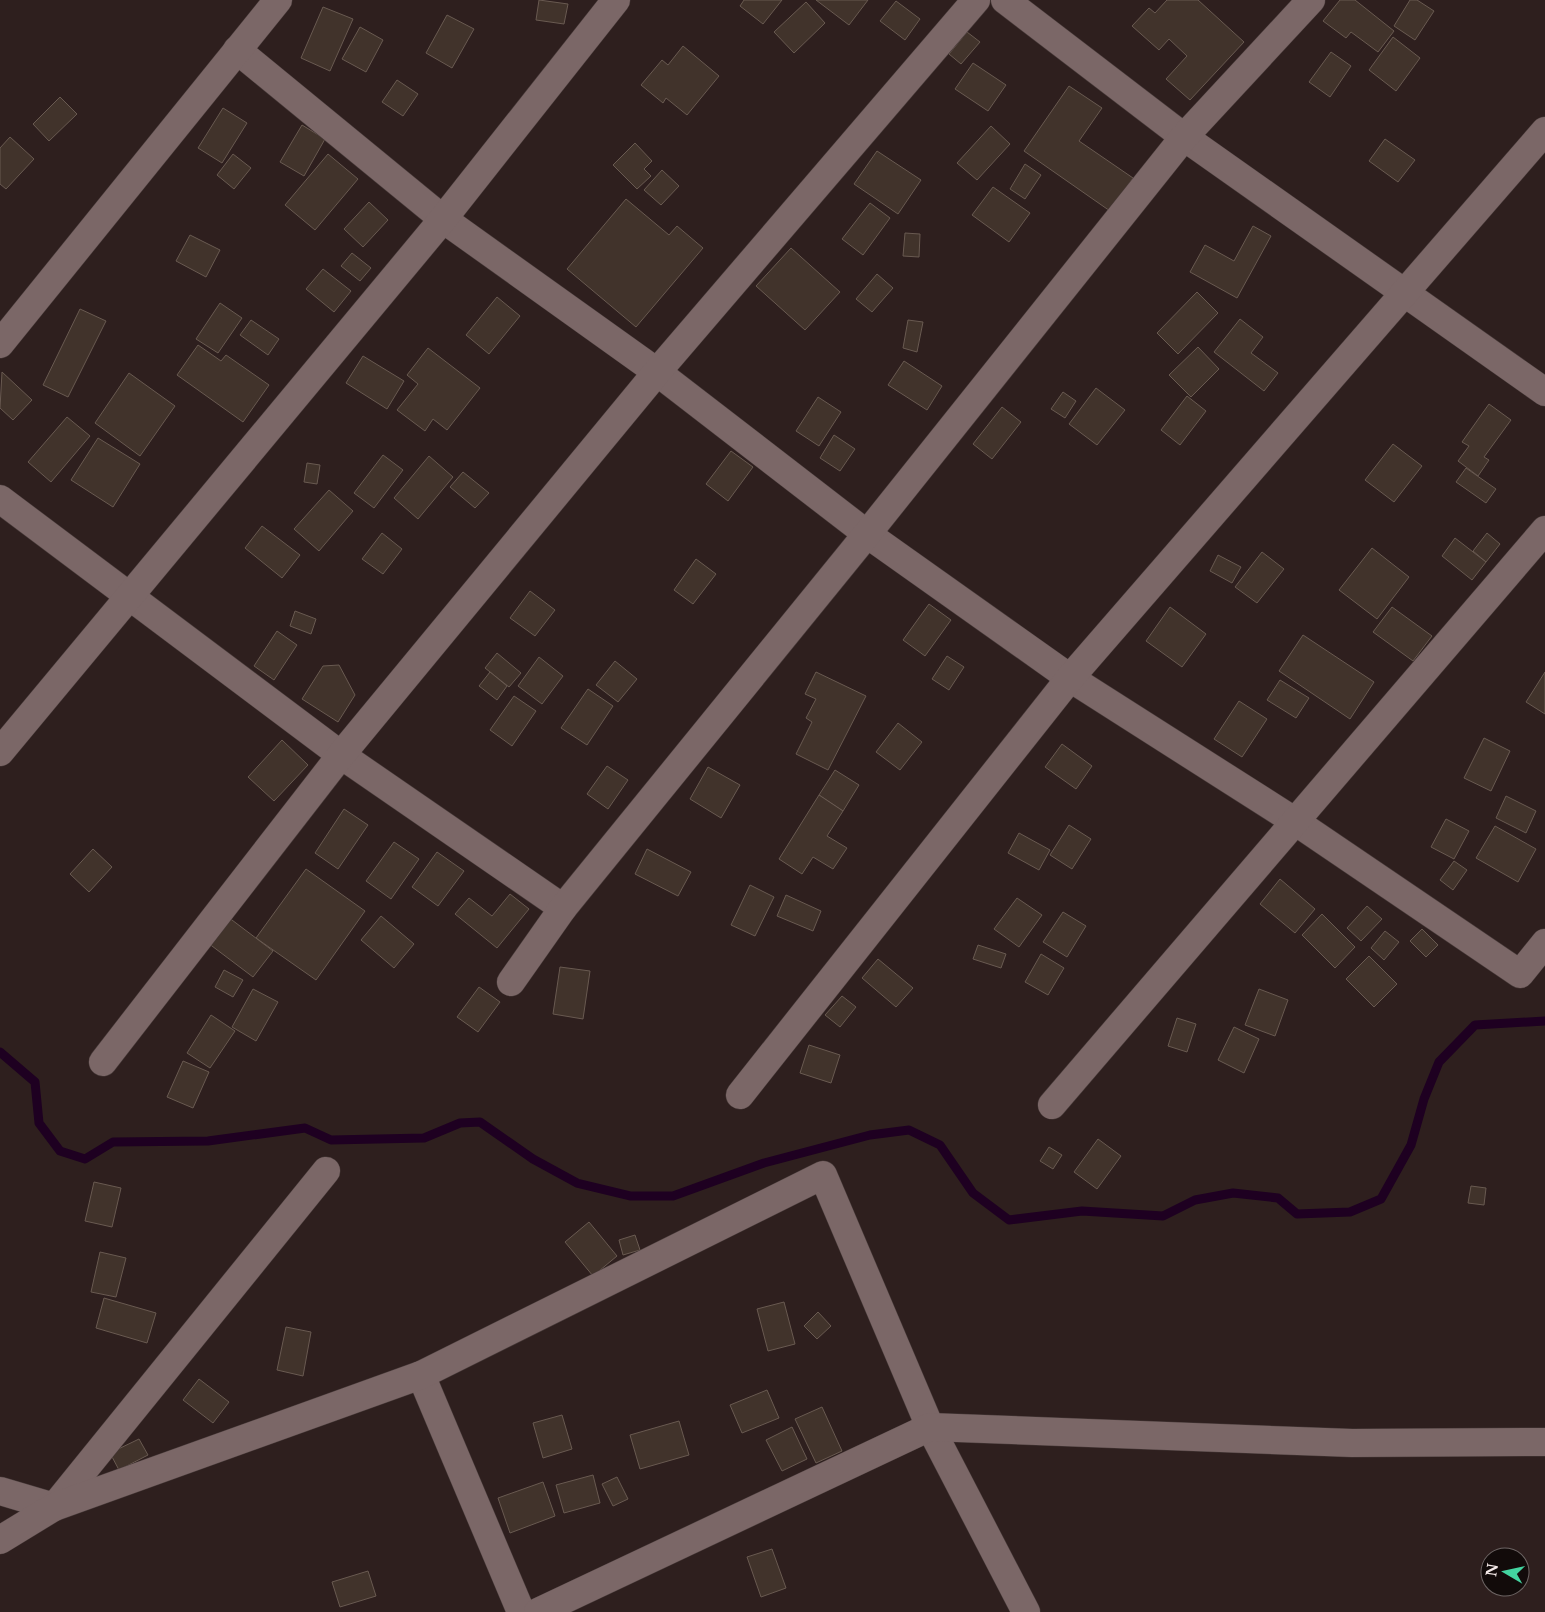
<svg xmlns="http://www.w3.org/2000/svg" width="1545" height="1612" viewBox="0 0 1545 1612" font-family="'Libre Baskerville',serif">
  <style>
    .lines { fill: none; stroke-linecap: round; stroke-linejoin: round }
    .stream { stroke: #1e0021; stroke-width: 9 }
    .building { fill: #41332b; stroke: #695a51 }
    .minor-casing { stroke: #473a39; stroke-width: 29 }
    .minor { stroke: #7b6767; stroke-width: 28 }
  </style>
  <rect width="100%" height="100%" fill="#2e1f1e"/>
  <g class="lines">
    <path class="stream" d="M0 1052 35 1082 39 1123 60 1151 85 1159 113 1142 208 1141 305 1128 331 1140 424 1138 460 1123 480 1122 533 1159 577 1183 631 1196H673L764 1163 870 1135 909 1130 940 1145 973 1193 1009 1220 1082 1211 1163 1216 1195 1200 1233 1193 1278 1198 1297 1214 1350 1212 1381 1199 1411 1145 1424 1099 1439 1062 1475 1025 1545 1021"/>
  </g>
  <g class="building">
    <path d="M539 0 568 4 564 24 536 20Z"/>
    <path d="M744 0H782L763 24 740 6Z"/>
    <path d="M816 0H868L849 25Z"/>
    <path d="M1167 0H1198L1244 42 1190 100 1166 79 1187 56 1169 39 1159 50 1132 26 1149 8 1155 13Z"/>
    <path d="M1340 0H1355L1394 31 1378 52 1351 32 1346 38 1323 21Z"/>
    <path d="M1410 0H1417L1434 11 1415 40 1394 26Z"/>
    <path d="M896 1 920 19 905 40 880 21Z"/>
    <path d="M806 2 825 23 794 53 774 32Z"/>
    <path d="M323 7 353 19 330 71 301 58Z"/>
    <path d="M447 15 474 29 452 68 426 53Z"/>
    <path d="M360 27 383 40 366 72 342 59Z"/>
    <path d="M967 32 980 42 961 64 949 54Z"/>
    <path d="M1393 37 1420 58 1396 91 1369 70Z"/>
    <path d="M683 46 719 76 687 115 666 98 663 103 641 85 662 60 668 65Z"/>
    <path d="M1331 52 1351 66 1330 97 1309 82Z"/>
    <path d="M973 63 1006 85 988 111 955 89Z"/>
    <path d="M397 80 418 94 403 116 382 102Z"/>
    <path d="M1069 86 1102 108 1079 141 1133 178 1110 211 1024 151Z"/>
    <path d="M60 97 77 114 49 141 33 124Z"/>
    <path d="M223 108 247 123 222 163 198 148Z"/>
    <path d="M302 125 325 139 304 176 280 162Z"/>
    <path d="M991 126 1010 144 977 180 957 163Z"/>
    <path d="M10 137 34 159 6 189 0 184V148Z"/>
    <path d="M1385 139 1415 160 1398 182 1369 161Z"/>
    <path d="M635 143 652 161 644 169 651 176 637 189 613 165Z"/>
    <path d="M877 151 921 180 898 214 854 184Z"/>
    <path d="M233 154 251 168 234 189 217 175Z"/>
    <path d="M328 154 358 179 315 230 285 205Z"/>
    <path d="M1025 164 1041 175 1025 199 1010 189Z"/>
    <path d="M662 170 679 186 661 205 644 190Z"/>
    <path d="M993 187 1030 213 1009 242 972 215Z"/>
    <path d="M626 199 669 235 677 226 703 248 636 327 567 269Z"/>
    <path d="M369 202 388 220 363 247 344 229Z"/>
    <path d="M870 203 890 218 863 255 842 239Z"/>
    <path d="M1253 226 1271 236 1237 298 1190 272 1205 245 1234 261Z"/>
    <path d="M905 233 920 234 919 257 903 256Z"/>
    <path d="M190 235 220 250 206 277 176 261Z"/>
    <path d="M791 248 840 292 805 330 756 286Z"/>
    <path d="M352 253 371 268 360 281 341 266Z"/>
    <path d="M323 269 351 291 334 312 306 289Z"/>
    <path d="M877 274 893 288 872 312 856 299Z"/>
    <path d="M1197 292 1218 313 1178 354 1157 333Z"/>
    <path d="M497 297 520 316 489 354 466 335Z"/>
    <path d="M220 303 242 318 218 353 196 339Z"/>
    <path d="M80 309 106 321 68 397 43 385Z"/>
    <path d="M1240 319 1263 337 1251 353 1278 373 1264 391 1214 352Z"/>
    <path d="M251 320 279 339 268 355 240 335Z"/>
    <path d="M908 320 923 322 917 352 903 348Z"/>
    <path d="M198 345 221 361 226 355 269 385 243 422 177 375Z"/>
    <path d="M1198 347 1219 369 1191 397 1169 375Z"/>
    <path d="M428 348 480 388 447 430 433 419 425 431 397 410 418 384 407 375Z"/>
    <path d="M363 356 404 381 387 409 346 383Z"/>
    <path d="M904 361 942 386 927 410 888 385Z"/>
    <path d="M2 372 32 400 13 420 0 408Z"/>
    <path d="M129 373 175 406 140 456 95 423Z"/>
    <path d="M1096 388 1125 410 1097 445 1069 424Z"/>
    <path d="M1063 392 1076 401 1065 418 1051 409Z"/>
    <path d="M1187 396 1206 411 1180 445 1161 430Z"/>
    <path d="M818 397 841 412 819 446 796 431Z"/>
    <path d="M1489 404 1511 420 1484 457 1489 460 1478 476 1458 461 1469 446 1462 442Z"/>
    <path d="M1002 407 1021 422 992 459 973 444Z"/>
    <path d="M67 417 90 436 51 482 28 462Z"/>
    <path d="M834 435 855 449 840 471 820 458Z"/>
    <path d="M98 438 140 464 113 507 71 480Z"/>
    <path d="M1393 444 1422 466 1394 502 1365 480Z"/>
    <path d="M731 451 753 467 728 501 706 484Z"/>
    <path d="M383 455 403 470 374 508 354 493Z"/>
    <path d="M429 456 453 477 418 519 394 498Z"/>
    <path d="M307 463 320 465 317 484 304 482Z"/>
    <path d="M1466 468 1496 489 1486 503 1456 482Z"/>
    <path d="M463 472 489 493 475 508 450 487Z"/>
    <path d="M329 490 353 511 319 551 294 529Z"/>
    <path d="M262 526 300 555 282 578 245 548Z"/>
    <path d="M382 533 402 549 383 574 362 559Z"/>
    <path d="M1487 533 1500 544 1486 562 1473 551Z"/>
    <path d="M1455 538 1486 562 1472 580 1442 556Z"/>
    <path d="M1372 548 1409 577 1377 619 1339 590Z"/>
    <path d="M1262 552 1284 569 1257 603 1235 587Z"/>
    <path d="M1218 555 1241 567 1232 583 1210 571Z"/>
    <path d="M696 559 716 574 693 604 674 590Z"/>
    <path d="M530 591 555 610 535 636 510 618Z"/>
    <path d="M929 604 951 620 925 656 903 640Z"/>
    <path d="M1170 607 1206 634 1182 667 1146 641Z"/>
    <path d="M1392 607 1432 636 1413 661 1373 632Z"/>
    <path d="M295 611 316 619 311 634 290 626Z"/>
    <path d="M277 631 297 645 274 680 254 666Z"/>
    <path d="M1303 635 1374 682 1350 719 1279 671Z"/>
    <path d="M497 653 521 673 509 687 485 668Z"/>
    <path d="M947 656 964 667 949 690 932 679Z"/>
    <path d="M539 657 563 676 542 704 518 686Z"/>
    <path d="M615 661 637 679 618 702 596 685Z"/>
    <path d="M339 665 355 695 338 722 302 699 323 666Z"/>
    <path d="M490 672 507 686 497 700 479 686Z"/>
    <path d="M816 672 866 696 828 770 796 754 812 722 806 718 816 699 805 694Z"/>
    <path d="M1545 672V714L1526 702Z"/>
    <path d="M1280 680 1309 698 1296 718 1267 700Z"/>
    <path d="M588 689 613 706 587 745 561 728Z"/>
    <path d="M514 696 536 711 512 746 490 730Z"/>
    <path d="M1239 701 1267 719 1242 757 1214 739Z"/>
    <path d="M898 723 922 742 900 770 876 752Z"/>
    <path d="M1484 738 1510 751 1491 791 1464 778Z"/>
    <path d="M282 740 308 765 274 801 248 777Z"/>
    <path d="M1062 744 1092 766 1076 789 1045 767Z"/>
    <path d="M607 766 628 780 608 809 587 794Z"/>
    <path d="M708 767 740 785 721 818 690 799Z"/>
    <path d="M835 770 859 785 843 811 819 795Z"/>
    <path d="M819 795 843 811 827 836 847 848 833 869 813 857 802 874 779 859Z"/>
    <path d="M1506 796 1536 811 1526 833 1496 818Z"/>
    <path d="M344 809 368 825 338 869 315 853Z"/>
    <path d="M1446 819 1469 831 1454 859 1431 847Z"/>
    <path d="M1069 825 1091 839 1072 869 1050 855Z"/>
    <path d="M1495 826 1536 849 1518 882 1476 858Z"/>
    <path d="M1019 833 1050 850 1039 870 1008 853Z"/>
    <path d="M394 842 419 859 391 899 366 881Z"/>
    <path d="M93 849 112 867 89 892 70 874Z"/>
    <path d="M647 849 691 872 678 896 635 874Z"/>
    <path d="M437 852 464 871 438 906 412 887Z"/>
    <path d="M1454 861 1467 870 1453 890 1440 880Z"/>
    <path d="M306 869 365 911 316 980 256 938Z"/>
    <path d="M1280 879 1315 909 1295 933 1260 904Z"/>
    <path d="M750 885 774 897 755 936 731 925Z"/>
    <path d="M510 894 529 909 497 948 455 914 469 898 492 916Z"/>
    <path d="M786 895 821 911 813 931 777 916Z"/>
    <path d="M1017 898 1042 915 1019 947 994 929Z"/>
    <path d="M1367 906 1382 919 1361 941 1347 928Z"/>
    <path d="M1063 912 1086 926 1067 957 1043 942Z"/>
    <path d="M1322 914 1355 947 1335 968 1302 935Z"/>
    <path d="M381 916 414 944 394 968 361 940Z"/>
    <path d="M228 917 273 951 253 977 208 943Z"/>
    <path d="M1422 929 1438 945 1426 957 1410 941Z"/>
    <path d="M1385 931 1399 942 1384 960 1371 948Z"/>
    <path d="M978 945 1006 954 1001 968 973 959Z"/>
    <path d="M1041 954 1064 968 1048 995 1025 982Z"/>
    <path d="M1369 956 1397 984 1374 1007 1346 979Z"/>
    <path d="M878 959 913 988 896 1007 862 978Z"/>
    <path d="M560 967 590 971 583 1019 553 1014Z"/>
    <path d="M224 970 243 980 233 997 215 987Z"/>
    <path d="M479 987 500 1002 478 1032 457 1017Z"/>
    <path d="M253 989 278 1002 256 1041 232 1027Z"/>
    <path d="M1259 989 1288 1000 1275 1036 1245 1025Z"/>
    <path d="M842 996 856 1007 840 1027 825 1015Z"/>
    <path d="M211 1015 235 1031 210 1068 187 1053Z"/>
    <path d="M1177 1018 1196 1024 1187 1052 1168 1046Z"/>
    <path d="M1234 1027 1259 1039 1244 1073 1218 1060Z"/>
    <path d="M809 1045 840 1055 831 1083 800 1073Z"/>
    <path d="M183 1061 209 1072 193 1108 167 1097Z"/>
    <path d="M1098 1139 1121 1156 1097 1189 1074 1172Z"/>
    <path d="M1049 1147 1062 1155 1053 1169 1040 1161Z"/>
    <path d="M94 1182 121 1188 112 1227 85 1221Z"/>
    <path d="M1471 1186 1486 1188 1484 1205 1468 1203Z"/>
    <path d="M589 1222 617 1256 593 1276 565 1242Z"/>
    <path d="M635 1235 640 1250 623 1255 619 1240Z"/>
    <path d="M100 1252 126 1258 116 1297 91 1292Z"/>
    <path d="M104 1298 156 1313 147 1343 96 1328Z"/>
    <path d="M784 1302 795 1344 768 1351 757 1309Z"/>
    <path d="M818 1312 831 1326 817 1339 804 1326Z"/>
    <path d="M286 1327 311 1332 303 1376 277 1370Z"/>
    <path d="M199 1379 229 1402 213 1423 183 1400Z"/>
    <path d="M767 1390 779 1418 742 1433 730 1405Z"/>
    <path d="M822 1407 842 1451 816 1463 795 1419Z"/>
    <path d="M562 1415 572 1449 543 1458 533 1423Z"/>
    <path d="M679 1421 689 1455 640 1469 630 1435Z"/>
    <path d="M792 1427 807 1459 782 1471 766 1440Z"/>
    <path d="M139 1439 148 1455 119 1470 110 1453Z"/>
    <path d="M593 1475 600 1503 564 1513 556 1485Z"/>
    <path d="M617 1477 628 1499 613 1506 602 1484Z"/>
    <path d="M543 1482 555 1516 510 1533 498 1498Z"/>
    <path d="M772 1549 786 1588 761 1597 747 1557Z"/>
    <path d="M368 1571 376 1596 340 1607 332 1582Z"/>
  </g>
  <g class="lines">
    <defs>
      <g id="minor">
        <path d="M1005 0 1184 137 1545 392"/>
        <path d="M237 50 443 219 657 372 867 534 1070 678 1296 822 1520 974 1545 943"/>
        <path d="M0 344 278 0"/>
        <path d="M0 499 341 755 563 908"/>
        <path d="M0 752 443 219 616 0"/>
        <path d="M511 982 563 908 867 534 1184 137 1311 0"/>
        <path d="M103 1062 341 755 657 372 976 0"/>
        <path d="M740 1095 1070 678 1545 131"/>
        <path d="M1052 1105 1545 530"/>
        <path d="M421 1375 521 1612"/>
        <path d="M0 1491 54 1507 326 1171"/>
        <path d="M0 1540 54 1507 421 1375 823 1175 930 1427 1026 1612"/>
        <path d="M538 1612 930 1427 1352 1443 1545 1442"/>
      </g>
    </defs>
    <use href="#minor" class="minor-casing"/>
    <use href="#minor" class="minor"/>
  </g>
  <g transform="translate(1505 1572) rotate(279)"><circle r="24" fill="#120b0a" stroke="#6c6463"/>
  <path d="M0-4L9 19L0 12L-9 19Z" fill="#43d4a0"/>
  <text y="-8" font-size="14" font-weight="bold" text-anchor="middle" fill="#f4e9e8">N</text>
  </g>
</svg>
